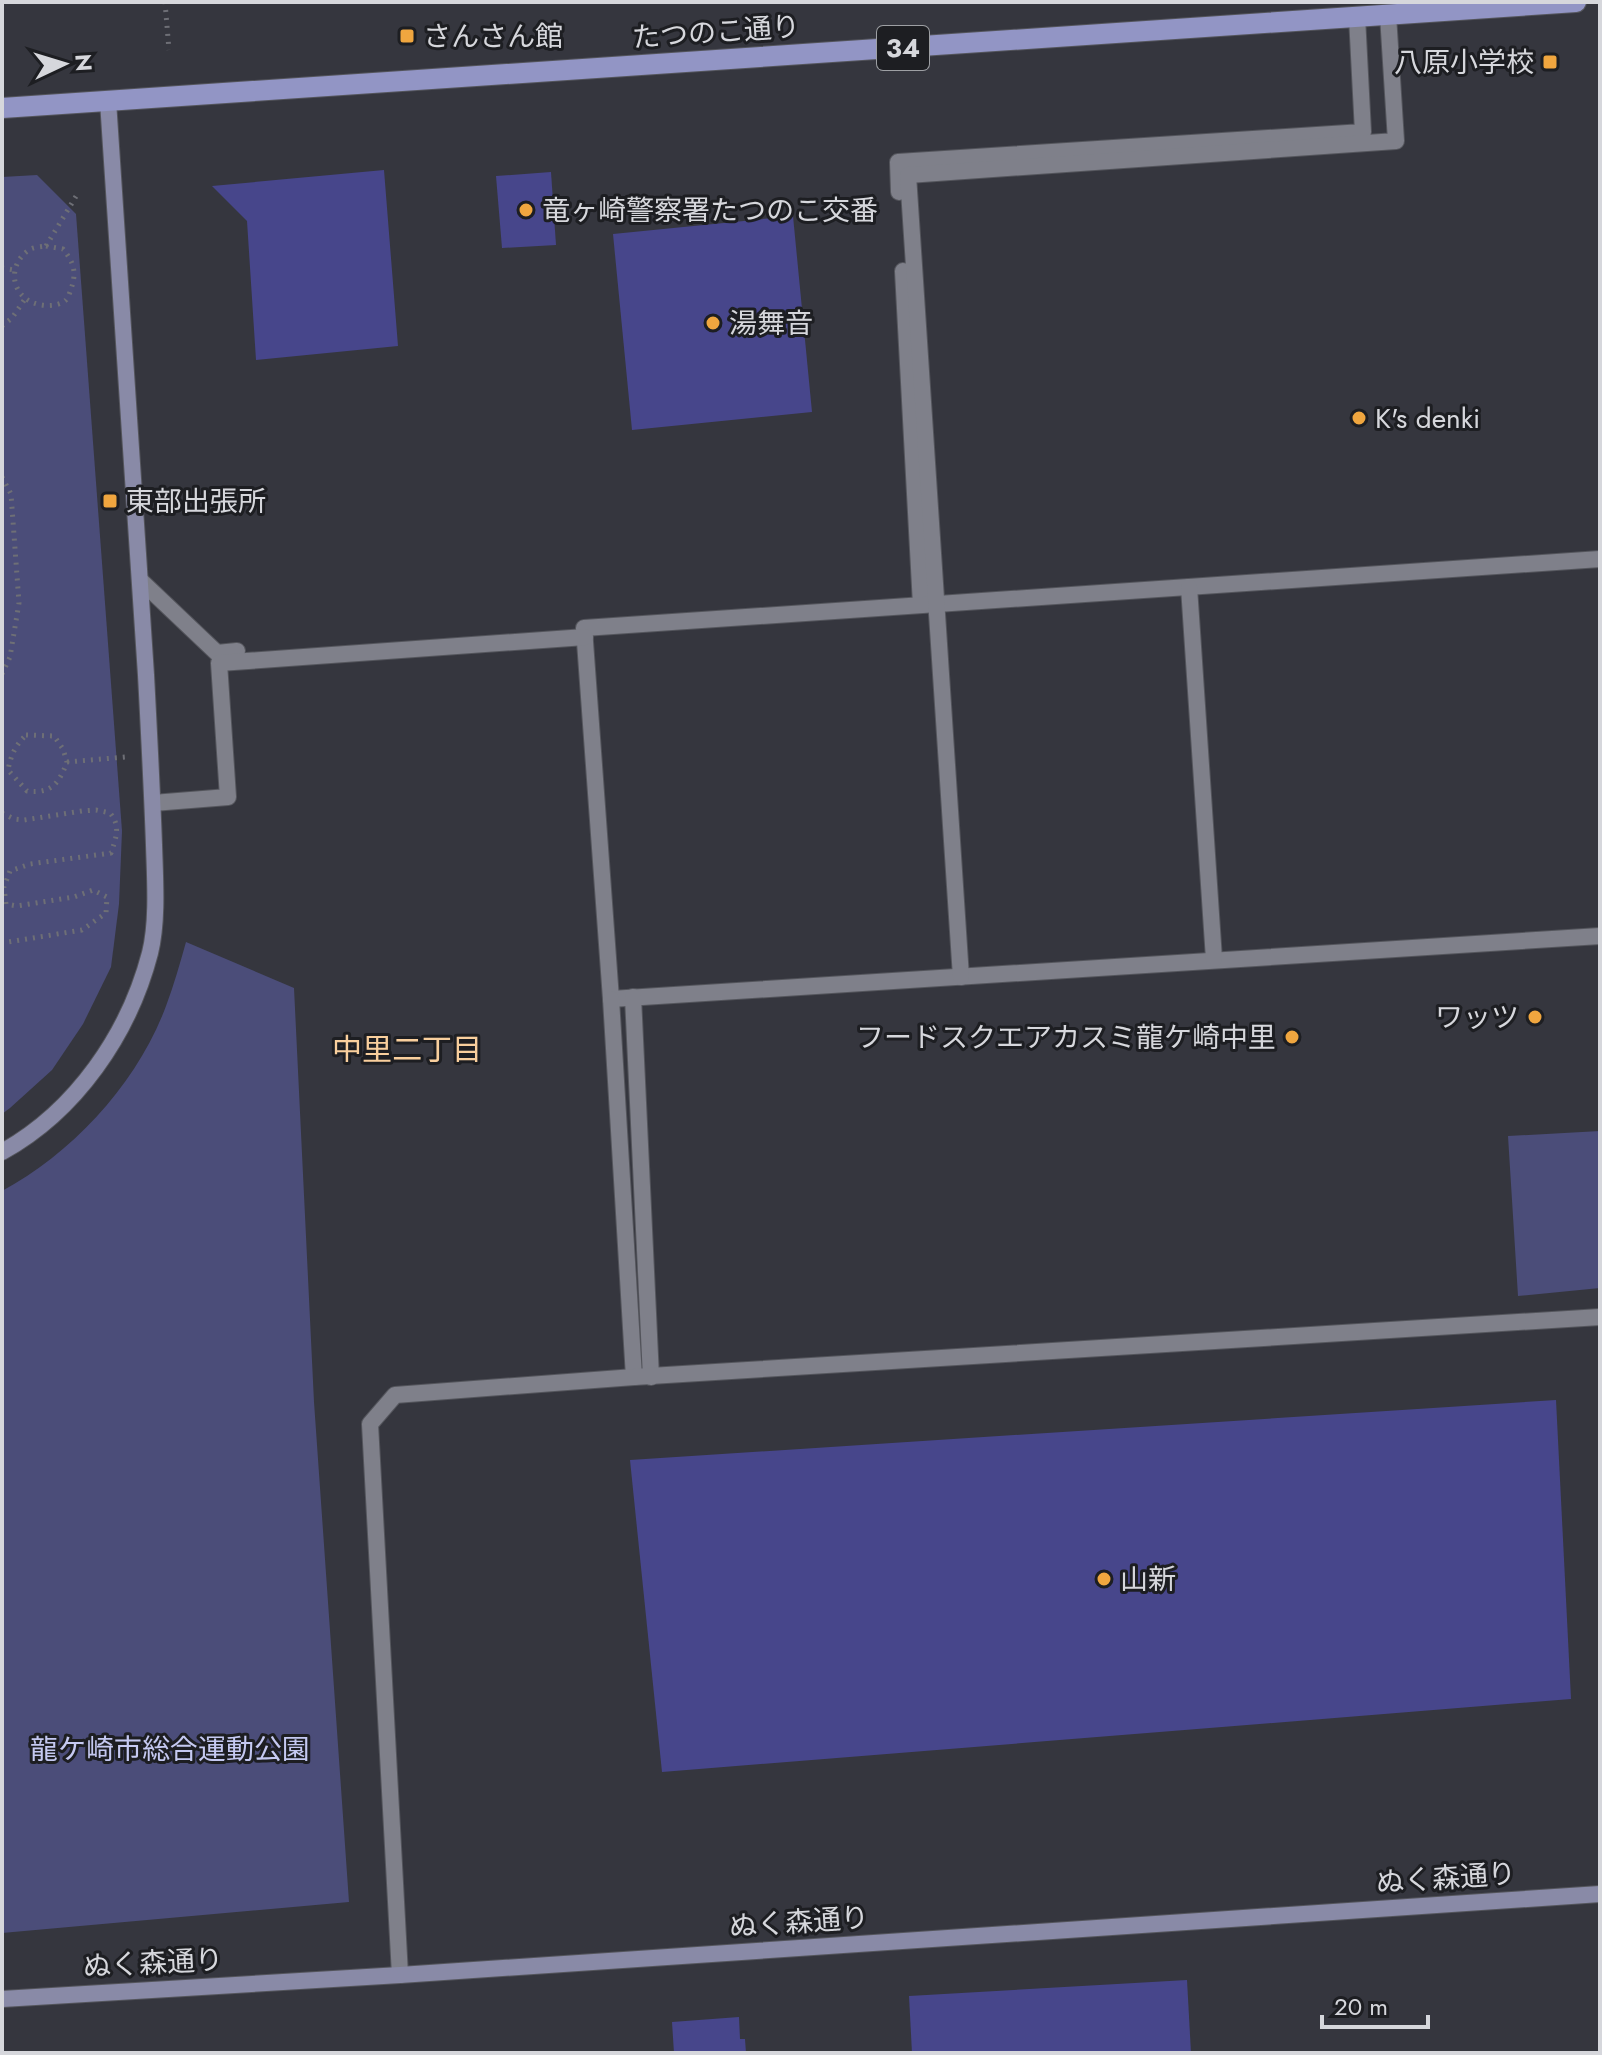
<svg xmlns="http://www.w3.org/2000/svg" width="1602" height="2055" viewBox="0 0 1602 2055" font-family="Jost,'Noto Sans JP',sans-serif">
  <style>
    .green { fill: #4b4d79 }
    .building { fill: #47468b }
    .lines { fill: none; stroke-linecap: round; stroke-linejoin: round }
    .lane-casing { stroke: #54555c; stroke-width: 18 }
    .street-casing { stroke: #54555c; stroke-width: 18 }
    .secondary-casing { stroke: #54555c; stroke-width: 18 }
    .primary-casing { stroke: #54555c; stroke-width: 22 }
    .path { stroke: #6e6f76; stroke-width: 5; stroke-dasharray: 2 6; stroke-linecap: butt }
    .lane { stroke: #7f808a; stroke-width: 16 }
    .street { stroke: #7f808a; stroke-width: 16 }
    .secondary { stroke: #898aa7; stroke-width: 16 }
    .primary { stroke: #9295c5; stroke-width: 20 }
    .poi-dot { fill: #f0a63f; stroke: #1d1e22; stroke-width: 3 }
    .labels { text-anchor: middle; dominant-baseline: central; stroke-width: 6; stroke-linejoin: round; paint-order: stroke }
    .shield { fill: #1d1e22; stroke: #9ea0a4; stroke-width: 2 }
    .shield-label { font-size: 26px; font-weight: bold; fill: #d6d7dc }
    .street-label { font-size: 28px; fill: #d6d7dc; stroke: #1d1e22 }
    .poi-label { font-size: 28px; fill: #d6d7dc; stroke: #1d1e22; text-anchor: start }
    .park-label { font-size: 28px; fill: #c5c9f1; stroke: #1d1e22 }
    .neighbourhood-label { font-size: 30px; fill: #f9cf9d; stroke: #1d1e22 }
  </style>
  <rect width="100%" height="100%" fill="#35363e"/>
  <g class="green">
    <path d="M37 175 76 214 122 831 119 904 111 967 83 1024 52 1070 10 1108 2 1114V177Z"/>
    <path d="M186 942 294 988 314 1402 349 1902 2 1933V1191C73 1153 138 1082 166 1006 174 985 180 963 186 942Z"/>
    <path d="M1600 1131V1288L1518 1296 1508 1136Z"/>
  </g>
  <g class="building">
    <path d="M384 170 398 346 256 360 247 221 212 186Z"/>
    <path d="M551 172 556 245 502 248 496 176Z"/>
    <path d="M793 216 812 412 632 430 613 234Z"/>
    <path d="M1556 1400 1571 1699 662 1772 630 1460Z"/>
    <path d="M1187 1980 1191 2053H912L909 1996Z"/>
    <path d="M739 2017 740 2039H745L746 2053H674L672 2022Z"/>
  </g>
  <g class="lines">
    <defs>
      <g id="lane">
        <path d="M899 192 898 162 1363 132 1357 17"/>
        <path d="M903 271 921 605"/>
        <path d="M1600 559 584 628 611 999 1600 936"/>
        <path d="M140 580 217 653 237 651"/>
        <path d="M1189 587 1214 959"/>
        <path d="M153 803 228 797 219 663 585 637"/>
        <path d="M961 977 908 175 1396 141 1388 15"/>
        <path d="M633 997 651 1377"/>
        <path d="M611 999 634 1377"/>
      </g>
      <path id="street" d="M400 1975 370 1424 395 1395 634 1377 1600 1317"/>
      <g id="secondary">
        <path d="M2 1152C76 1111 129 1034 150 953 158 921 155 878 154 845 152 788 149 732 146 675 134 484 121 293 108 101"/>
        <path d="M2 1999 400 1975 1600 1894"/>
      </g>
      <path id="primary" d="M2 108 1576 2"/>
    </defs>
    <use href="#lane" class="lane-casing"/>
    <use href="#street" class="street-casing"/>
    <use href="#secondary" class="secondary-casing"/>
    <use href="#primary" class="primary-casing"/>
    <g class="path">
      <path d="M165 2 169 50"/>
      <path d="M46 246 63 249C74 263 77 272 71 289 70 292 68 298 66 300 56 309 34 306 25 298 9 285 12 261 29 250 33 247 41 247 46 246Z"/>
      <path d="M46 246 78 193"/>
      <path d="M2 268 14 270"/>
      <path d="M2 326 12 318 25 299"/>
      <path d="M2 477 11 494 19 603 10 657 2 674"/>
      <path d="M26 735 54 736 63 749 67 762C59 783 52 794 27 791L8 770C11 755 15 746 26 735Z"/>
      <path d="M67 762 125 757"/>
      <path d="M2 813 14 819 24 820 82 811 96 810 110 813C121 826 116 838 111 853L30 864 10 871 4 887 6 904 17 906 74 897 93 890 107 897 106 913 82 930 2 943"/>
    </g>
    <use href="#lane" class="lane"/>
    <use href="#street" class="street"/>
    <use href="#secondary" class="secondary"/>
    <use href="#primary" class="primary"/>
  </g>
  <g class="poi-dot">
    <rect x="399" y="28" width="16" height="16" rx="4"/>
    <rect x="1542" y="54" width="16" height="16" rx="4"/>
    <circle cx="526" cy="210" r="8"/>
    <circle cx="713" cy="323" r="8"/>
    <circle cx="1359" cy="418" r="8"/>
    <rect x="102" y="493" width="16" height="16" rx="4"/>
    <circle cx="1535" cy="1017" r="8"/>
    <circle cx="1292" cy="1037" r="8"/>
    <circle cx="1104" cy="1579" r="8"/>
  </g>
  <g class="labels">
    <rect class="shield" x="877" y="26" width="52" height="44" rx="6"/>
    <g class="shield-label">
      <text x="903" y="48">34</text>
    </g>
    <g class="street-label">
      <text transform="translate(716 32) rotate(-4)">たつのこ通り</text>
      <text transform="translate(1446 1878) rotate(-4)">ぬく森通り</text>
      <text transform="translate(799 1922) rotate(-4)">ぬく森通り</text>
      <text transform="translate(153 1963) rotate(-3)">ぬく森通り</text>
    </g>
    <g class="poi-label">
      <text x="423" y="36">さんさん館</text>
      <text x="1534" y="62" text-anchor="end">八原小学校</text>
      <text x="542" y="210">竜ヶ崎警察署たつのこ交番</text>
      <text x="729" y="323">湯舞音</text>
      <text x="1375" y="418">K's denki</text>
      <text x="126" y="501">東部出張所</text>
      <text x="1519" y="1017" text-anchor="end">ワッツ</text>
      <text x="1276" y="1037" text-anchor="end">フードスクエアカスミ龍ケ崎中里</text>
      <text x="1120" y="1579">山新</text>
    </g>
    <g class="park-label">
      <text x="170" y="1749">龍ケ崎市総合運動公園</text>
    </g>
    <g class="neighbourhood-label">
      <text x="407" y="1049">中里二丁目</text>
    </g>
  </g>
  <rect width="1602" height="2055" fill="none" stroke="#d6d7dc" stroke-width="8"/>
  <g transform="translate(64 64) rotate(86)" stroke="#1d1e22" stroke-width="6" paint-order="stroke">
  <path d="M0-6L14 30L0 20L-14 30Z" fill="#d6d7dc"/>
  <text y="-12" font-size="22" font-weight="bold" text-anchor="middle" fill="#d6d7dc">N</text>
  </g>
  <path d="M1322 2015v12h106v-12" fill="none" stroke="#d6d7dc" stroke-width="4"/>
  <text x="1334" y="2015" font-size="24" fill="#d6d7dc" stroke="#1d1e22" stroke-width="6" paint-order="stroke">20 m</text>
</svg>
